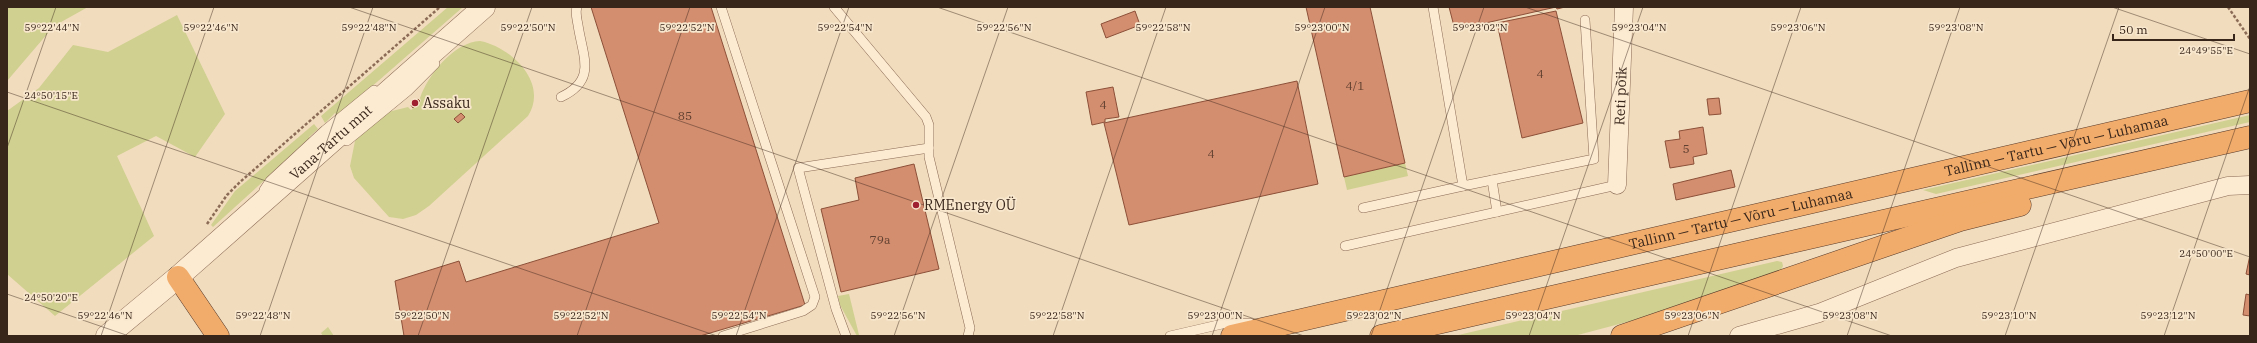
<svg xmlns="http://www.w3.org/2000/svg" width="2257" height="343" viewBox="0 0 2257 343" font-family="'IBM Plex Serif',serif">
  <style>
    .green { fill: #d0d090 }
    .building { fill: #d38d6f; stroke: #8c5038 }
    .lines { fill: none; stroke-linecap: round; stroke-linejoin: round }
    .service-casing { stroke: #8b6b55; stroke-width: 10 }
    .minor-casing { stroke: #8b6b55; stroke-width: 19 }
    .tertiary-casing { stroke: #8b6b55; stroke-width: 23 }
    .trunk-casing { stroke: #583a2a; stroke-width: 23 }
    .path { stroke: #8b6b55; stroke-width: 2.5; stroke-dasharray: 3 2; stroke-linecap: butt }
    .service { stroke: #fcead1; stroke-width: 9 }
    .minor { stroke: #fcead1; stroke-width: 18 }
    .tertiary { stroke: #fcead1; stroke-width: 22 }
    .trunk { stroke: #f1ac6b; stroke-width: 22 }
    .ticks { fill: none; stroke: #39261b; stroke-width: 1; stroke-opacity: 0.45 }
    .poi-dot { fill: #9f2030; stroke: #f8e7cd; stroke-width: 1.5 }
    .labels { text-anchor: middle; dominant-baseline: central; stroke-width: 3.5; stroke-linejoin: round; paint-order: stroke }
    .number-label { font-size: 12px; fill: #604030 }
    .street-label { font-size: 14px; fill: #39261b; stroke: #f8e7cd }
    .poi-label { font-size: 14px; fill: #39261b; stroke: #f8e7cd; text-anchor: start }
    .ticks-label { font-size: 10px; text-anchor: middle; fill: #39261b; stroke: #f8e7cd; stroke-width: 3.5; stroke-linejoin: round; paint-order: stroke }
  </style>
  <rect width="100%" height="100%" fill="#f1dcbd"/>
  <g class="green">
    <path d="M7 7H88L54 26 7 81Z"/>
    <path d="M448 7H463L338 116 335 113 325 123 321 116Z"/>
    <path d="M177 15 225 114 195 157 156 136 117 156 154 236 55 316 7 274V111L39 88 73 45 108 52Z"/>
    <path d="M480 41C511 47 549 83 528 116L429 206 416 215 403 219 389 217 354 178 350 166 355 141 361 134 388 112 408 107 411 110 421 101 420 98C428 75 454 42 480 41Z"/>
    <path d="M2250 115V122L1936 194 1923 190Z"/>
    <path d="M314 124 318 129 309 137 310 139 213 227 211 225 235 191Z"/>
    <path d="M1405 163 1408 176 1347 190 1344 177Z"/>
    <path d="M1777 261 1782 262 1783 266 1781 270 1768 275 1676 309 1574 336H1454Z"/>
    <path d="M849 294 859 335 857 336 840 305 838 296Z"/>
    <path d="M328 327 334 336H323L321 333Z"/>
  </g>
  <g class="building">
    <path d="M591 7H711L805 305 700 336H404L395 281 459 261 466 282 659 223Z"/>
    <path d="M1306 7H1370L1405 163 1344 177Z"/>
    <path d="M1449 7H1565L1557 9 1556 7 1455 30Z"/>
    <path d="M1135 11 1140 25 1106 38 1101 24Z"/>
    <path d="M1556 11 1583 123 1522 138 1497 23Z"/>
    <path d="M1297 81 1318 184 1129 225 1104 123Z"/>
    <path d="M1113 87 1119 117 1105 119V122L1092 125 1086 92Z"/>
    <path d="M1719 98 1721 114 1709 115 1707 99Z"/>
    <path d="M418 99 420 101 413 108 411 105Z"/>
    <path d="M461 113 465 117 458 123 454 119Z"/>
    <path d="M1703 127 1707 154 1693 157 1694 164 1670 168 1665 141 1680 139 1679 131Z"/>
    <path d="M914 164 939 269 841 292 821 209 859 200 855 178Z"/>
    <path d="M1731 170 1735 187 1676 200 1673 184Z"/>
    <path d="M2250 255V275L2246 274Z"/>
    <path d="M2246 294 2250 295V316L2243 315Z"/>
  </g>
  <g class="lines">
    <defs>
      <g id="service">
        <path d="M721 7 815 297 812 305 803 311 723 336"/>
        <path d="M834 7 926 117 929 125V157L970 328 968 336"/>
        <path d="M1433 7 1463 186 1594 159 1585 20"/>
        <path d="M561 97C597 80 583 58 578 25 577 19 575 13 577 7"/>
        <path d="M347 141 408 91 435 64"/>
        <path d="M1492 180 1497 212"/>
        <path d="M264 190 270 181 325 130 374 90"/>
        <path d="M1363 208 1463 186"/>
        <path d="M1345 246 1617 185"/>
        <path d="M846 336 836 309 798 168 929 148"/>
        <path d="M1170 336 1222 324 1250 323"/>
      </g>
      <g id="minor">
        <path id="s1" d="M1617 185 1624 7"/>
        <path d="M1739 336 1819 313 1956 258 2228 186 2250 185"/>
      </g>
      <g id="tertiary">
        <path id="s2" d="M107 336 178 277 484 7"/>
      </g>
      <g id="trunk">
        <path d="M178 277 218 336"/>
        <path id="s3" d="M1232 336 2250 101"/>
        <path d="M1381 336 2250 137"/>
        <path d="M1622 336 1960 220 2020 205"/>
      </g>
    </defs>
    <use href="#service" class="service-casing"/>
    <use href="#minor" class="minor-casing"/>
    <use href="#tertiary" class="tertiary-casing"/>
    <use href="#trunk" class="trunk-casing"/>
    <g class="path">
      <path d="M2228 7 2250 39"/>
      <path d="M207 224 227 195 240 182 440 7"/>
    </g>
    <use href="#service" class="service"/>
    <use href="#minor" class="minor"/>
    <use href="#tertiary" class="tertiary"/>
    <use href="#trunk" class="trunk"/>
  </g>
  <path class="ticks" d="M349 7 1304 336M937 7 1892 336M1525 7 2250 257M2112 7 2250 54M7 92 717 336M7 148 56 7M7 294 129 336M101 336 214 7M260 336 373 7M418 336 532 7M577 336 690 7M736 336 849 7M894 336 1008 7M1053 336 1166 7M1212 336 1325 7M1371 336 1484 7M1529 336 1643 7M1688 336 1801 7M1847 336 1960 7M2005 336 2119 7M2164 336 2250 86"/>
  <g class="poi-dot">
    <circle cx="415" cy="103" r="4"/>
    <circle cx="916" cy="205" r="4"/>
  </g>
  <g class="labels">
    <g class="number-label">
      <text x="1540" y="73">4</text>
      <text x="1355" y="85">4/1</text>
      <text x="1103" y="104">4</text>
      <text x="685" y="115">85</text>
      <text x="1686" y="148">5</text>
      <text x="1211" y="153">4</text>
      <text x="880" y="239">79a</text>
    </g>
    <g class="street-label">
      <text stroke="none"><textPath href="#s1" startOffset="89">Reti põik</textPath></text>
      <text stroke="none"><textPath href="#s2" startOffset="296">Vana-Tartu mnt</textPath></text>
      <text stroke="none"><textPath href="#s3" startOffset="846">Tallinn — Tartu — Võru — Luhamaa</textPath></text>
      <text stroke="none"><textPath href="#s3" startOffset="522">Tallinn — Tartu — Võru — Luhamaa</textPath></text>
    </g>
    <g class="poi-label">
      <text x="423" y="103">Assaku</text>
      <text x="924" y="205">RMEnergy OÜ</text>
    </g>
  </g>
  <g class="ticks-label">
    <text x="369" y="31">59°22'48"N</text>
    <text x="1004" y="31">59°22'56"N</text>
    <text x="1956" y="31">59°23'08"N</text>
    <text x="52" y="31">59°22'44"N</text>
    <text x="211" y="31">59°22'46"N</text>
    <text x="528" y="31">59°22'50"N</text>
    <text x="687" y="31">59°22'52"N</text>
    <text x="845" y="31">59°22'54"N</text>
    <text x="1163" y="31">59°22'58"N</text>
    <text x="1322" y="31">59°23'00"N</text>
    <text x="1480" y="31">59°23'02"N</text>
    <text x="1639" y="31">59°23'04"N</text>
    <text x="1798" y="31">59°23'06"N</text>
    <text x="2206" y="54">24°49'55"E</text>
    <text x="51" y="99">24°50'15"E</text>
    <text x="2206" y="257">24°50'00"E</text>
    <text x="51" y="301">24°50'20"E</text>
    <text x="105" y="319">59°22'46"N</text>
    <text x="263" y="319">59°22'48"N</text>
    <text x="422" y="319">59°22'50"N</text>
    <text x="581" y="319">59°22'52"N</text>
    <text x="739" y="319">59°22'54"N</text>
    <text x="898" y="319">59°22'56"N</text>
    <text x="1057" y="319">59°22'58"N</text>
    <text x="1215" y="319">59°23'00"N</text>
    <text x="1374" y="319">59°23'02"N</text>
    <text x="1533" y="319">59°23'04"N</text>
    <text x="1692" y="319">59°23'06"N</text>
    <text x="1850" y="319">59°23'08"N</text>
    <text x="2009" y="319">59°23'10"N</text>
    <text x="2168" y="319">59°23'12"N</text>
  </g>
  <rect width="2257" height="343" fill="none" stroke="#39261b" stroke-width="16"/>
  <path d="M2113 34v6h121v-6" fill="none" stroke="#39261b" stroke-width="2"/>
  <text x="2119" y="34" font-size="12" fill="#39261b" stroke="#f8e7cd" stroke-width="3" paint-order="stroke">50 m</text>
</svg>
